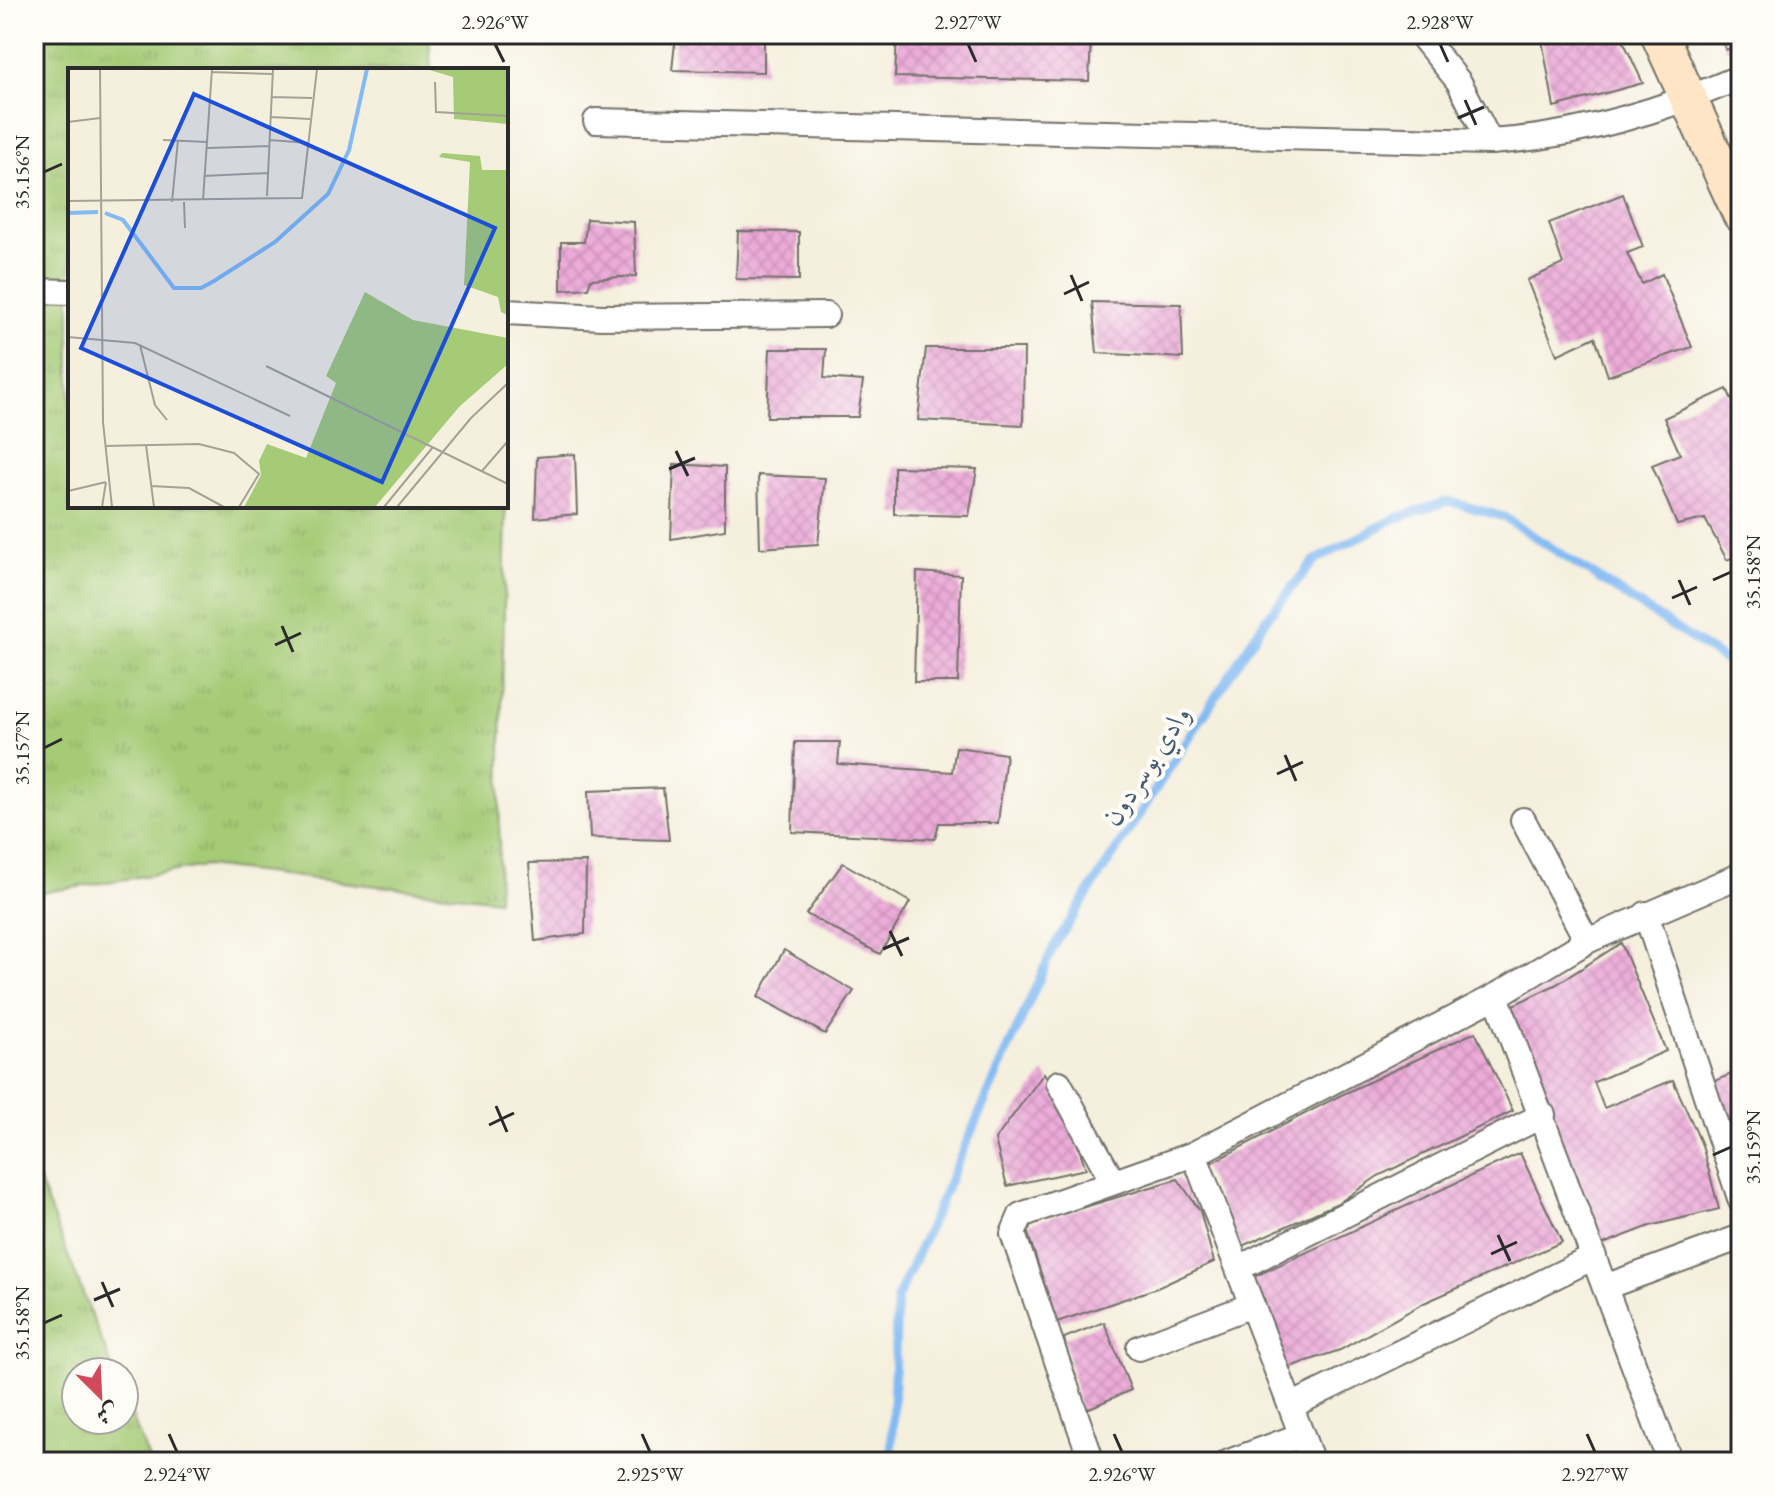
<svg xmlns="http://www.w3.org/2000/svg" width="1775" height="1496" viewBox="0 0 1775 1496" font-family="'EB Garamond',Amiri,serif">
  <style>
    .grass { fill: url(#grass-tufts); stroke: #687b50; stroke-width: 2 }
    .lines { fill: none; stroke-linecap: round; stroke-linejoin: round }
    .stream { stroke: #82baf3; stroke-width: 9 }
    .building { fill: url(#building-cross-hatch) }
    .street-casing { stroke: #727069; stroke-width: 28 }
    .secondary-casing { stroke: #727069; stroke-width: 40 }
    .street { stroke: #fff; stroke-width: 24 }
    .secondary { stroke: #fde5c5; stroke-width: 36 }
    .ticks { fill: none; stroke: #2b2b2b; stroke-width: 3 }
    .labels { text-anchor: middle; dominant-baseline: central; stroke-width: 8; stroke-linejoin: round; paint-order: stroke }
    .water-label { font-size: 28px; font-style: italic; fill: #495d71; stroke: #fdfcf7 }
    .inset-river { fill: none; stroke: #82baf3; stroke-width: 4 }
    .inset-road { fill: none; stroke: #a4a196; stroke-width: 2 }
    .view { fill: #1d4ed8; fill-opacity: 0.15; stroke: #1d4ed8; stroke-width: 4 }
    .inset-edge { fill: none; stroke: #2b2b2b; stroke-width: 4 }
    .neatline { fill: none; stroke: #2b2b2b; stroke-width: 3 }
    .ticks-label { font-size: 20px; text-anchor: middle; fill: #2b2b2b }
  </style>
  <defs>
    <pattern id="grass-tufts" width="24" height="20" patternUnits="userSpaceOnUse" patternTransform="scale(2)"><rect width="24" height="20" fill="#a5cb76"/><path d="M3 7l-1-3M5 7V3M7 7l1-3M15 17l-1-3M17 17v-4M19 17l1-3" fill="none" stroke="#8eae66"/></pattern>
    <pattern id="building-cross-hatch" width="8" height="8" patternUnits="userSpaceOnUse" patternTransform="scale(2)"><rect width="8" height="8" fill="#ecabd9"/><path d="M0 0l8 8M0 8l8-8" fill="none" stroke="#cb93ba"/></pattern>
  </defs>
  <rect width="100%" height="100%" fill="#fdfcf7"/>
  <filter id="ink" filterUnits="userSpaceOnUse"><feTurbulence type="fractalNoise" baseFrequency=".0125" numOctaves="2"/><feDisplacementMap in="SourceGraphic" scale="16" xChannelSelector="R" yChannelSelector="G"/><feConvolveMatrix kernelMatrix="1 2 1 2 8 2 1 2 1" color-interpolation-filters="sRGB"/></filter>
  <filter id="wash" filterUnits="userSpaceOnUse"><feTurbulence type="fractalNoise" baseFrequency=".006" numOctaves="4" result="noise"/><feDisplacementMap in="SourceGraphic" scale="32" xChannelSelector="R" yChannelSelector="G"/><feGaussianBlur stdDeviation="1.8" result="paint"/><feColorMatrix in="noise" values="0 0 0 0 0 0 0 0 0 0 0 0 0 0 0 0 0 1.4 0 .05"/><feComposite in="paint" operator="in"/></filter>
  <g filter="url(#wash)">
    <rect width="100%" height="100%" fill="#f5efdd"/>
    <g class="grass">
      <path d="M34 34H429L431 70H70V506H506L498 900 205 866 34 894Z"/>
      <path d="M34 1169 114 1372H76V1420H124V1396L150 1462H34Z"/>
    </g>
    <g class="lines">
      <path class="stream" d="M891 1462 897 1299 1054 946 1266 619 1314 561 1394 519 1448 501 1504 517 1741 671"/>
    </g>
    <g id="blocks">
      <g class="building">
        <path d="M676 34H764V72L672 70Z"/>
        <path d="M897 34 1091 39 1089 81 895 77Z"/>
        <path d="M1541 34H1620L1643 83 1554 107Z"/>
        <path d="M1719 34H1741V44L1726 50Z"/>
        <path d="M1623 194 1643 247 1627 253 1642 284 1662 274 1692 347 1608 376 1595 337 1557 355 1527 280 1563 264 1549 223Z"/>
        <path d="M587 219 634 222 636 276 591 279 588 288 561 290V242H584Z"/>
        <path d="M738 231 799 232V280L736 279Z"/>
        <path d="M1092 302 1181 304 1183 358 1097 353Z"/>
        <path d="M926 348H1024L1023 425 918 420Z"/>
        <path d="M770 349H826L824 378 863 381 858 417H767Z"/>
        <path d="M1727 389 1741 419V554L1727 560 1705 519 1677 525 1652 465 1680 454 1664 418Z"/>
        <path d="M575 454 577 514 535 518 537 457Z"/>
        <path d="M674 464 725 467V530L671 539Z"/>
        <path d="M894 467 977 469 969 516 894 514Z"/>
        <path d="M758 475 825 478 818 544 760 548Z"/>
        <path d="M917 572 961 575 958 682H914Z"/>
        <path d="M795 742H840L838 764 952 772 956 747 1006 754 998 823H939L935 839 792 832Z"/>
        <path d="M663 788 669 840 590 838 588 791Z"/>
        <path d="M586 862 585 934 535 941 529 863Z"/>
        <path d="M843 863 910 902 880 954 806 914Z"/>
        <path d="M1621 943 1666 1051 1594 1082 1604 1108 1673 1080 1702 1145 1719 1209 1650 1226 1598 1246 1507 1008 1557 984Z"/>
        <path d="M784 950 854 991 825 1034 758 997Z"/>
        <path d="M1475 1032 1513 1111 1378 1176 1340 1202 1240 1247 1203 1167 1339 1096Z"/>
        <path d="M1741 1070V1179L1712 1082Z"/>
        <path d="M1044 1073 1066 1111 1086 1169 1007 1186 995 1140Z"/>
        <path d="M1520 1153 1562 1242 1424 1303 1340 1350 1284 1369 1247 1280Z"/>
        <path d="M1178 1179 1200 1211 1214 1262 1157 1288 1057 1322 1025 1225Z"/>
        <path d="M1104 1322 1131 1390 1080 1412 1064 1338Z"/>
      </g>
    </g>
  </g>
  <g filter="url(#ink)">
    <use href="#blocks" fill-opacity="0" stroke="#727069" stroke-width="2"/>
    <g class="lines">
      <defs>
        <g id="street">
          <path d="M1420 34 1459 82 1490 142"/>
          <path d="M596 121 1490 142C1577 137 1661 111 1741 77"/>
          <path d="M34 291 70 292"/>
          <path d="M506 312 602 317 826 315"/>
          <path d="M1523 820 1587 941"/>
          <path d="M1646 914 1741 1201"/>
          <path d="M1496 996 1670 1462"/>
          <path d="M1059 1083 1113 1182"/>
          <path d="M1194 1154 1312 1462"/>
          <path d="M1239 1268 1543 1115"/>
          <path d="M1605 1287 1741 1237"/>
          <path d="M1139 1348 1252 1305"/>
          <path d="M1291 1406 1594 1257"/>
          <path d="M1092 1462 1013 1234 1021 1215 1194 1154 1496 996 1587 941 1741 875"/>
          <path d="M1229 1462 1302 1435"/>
        </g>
        <path id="secondary" d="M1659 34 1741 214"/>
      </defs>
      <use href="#street" class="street-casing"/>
      <use href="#secondary" class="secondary-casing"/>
      <use href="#street" class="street"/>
      <use href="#secondary" class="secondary"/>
    </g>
  </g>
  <path class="ticks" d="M495 44 504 62M968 44 976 62M1440 44 1448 62M1465 100 1476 125M1458 118 1484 107M44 172 62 164M1071 275 1082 301M1064 294 1089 282M676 451 688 476M669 469 695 458M1679 580 1690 605M1713 580 1731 572M1672 598 1697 587M282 626 293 652M275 645 301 633M44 748 62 739M1285 755 1296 781M1277 774 1303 762M890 931 902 956M883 949 909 938M496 1106 507 1132M489 1125 514 1113M1713 1155 1731 1147M1498 1235 1510 1261M1491 1254 1517 1242M102 1282 113 1307M94 1300 120 1289M44 1323 62 1315M169 1434 177 1452M642 1434 650 1452M1114 1434 1122 1452M1587 1434 1595 1452"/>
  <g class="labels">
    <g class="water-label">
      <text transform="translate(1146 765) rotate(-57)">وادي بوسردون</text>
    </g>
  </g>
  <g transform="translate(68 68)">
    <rect width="440" height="440" fill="#f5efdd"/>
    <path d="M358 1H440V56L386 51 385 9ZM374 85 412 88 414 102H440V247L433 244 430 229 396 217 402 94 371 89ZM297 224 345 252 440 270V296L391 339 307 439H176L193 407 191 393 199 376 238 390 268 315 258 308Z" fill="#a5cb76"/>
    <path class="inset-river" d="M0 145 30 144M37 145 55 152 106 220H133L146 213 207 174 260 126 281 82 299 1"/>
    <path class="inset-road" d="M32 1 35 354 44 439M143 4 205 6M367 14 368 44 440 48M204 29 244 30M203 49 242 51M0 54 32 50M95 72 139 74M202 72 240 75M0 74 1 133M139 80 201 78M136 108 200 105M199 128 205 1M135 132 144 1M0 133 234 130 249 1M104 134 110 72M116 134 117 160M0 269 67 275 222 348M72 277 87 337 99 352M198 298 440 416M78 377 86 439M37 378 131 376 166 385 191 406 171 439M414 403 440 373M83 418 121 420 156 439M0 423 38 414M34 439 38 414M316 439 365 379M329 439 403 350 440 315"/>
    <path class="view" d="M126 26 427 160 314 414 13 280Z"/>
    <rect width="440" height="440" class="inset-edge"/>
  </g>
  <rect width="1775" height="1496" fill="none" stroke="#fdfcf7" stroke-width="88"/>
  <g transform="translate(100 1396) rotate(156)"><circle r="38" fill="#fdfcf7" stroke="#a9a8a5" stroke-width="2"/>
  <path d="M0-6L14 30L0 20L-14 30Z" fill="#d1495b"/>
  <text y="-12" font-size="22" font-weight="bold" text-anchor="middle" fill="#2b2b2b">ش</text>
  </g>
  <rect x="44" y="44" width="1687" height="1408" class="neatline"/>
  <g class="ticks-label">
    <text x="495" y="29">2.926°W</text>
    <text x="968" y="29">2.927°W</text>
    <text x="1440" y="29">2.928°W</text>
    <text transform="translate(22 172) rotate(-90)" y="7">35.156°N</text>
    <text transform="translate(1753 572) rotate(-90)" y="7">35.158°N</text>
    <text transform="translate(22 748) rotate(-90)" y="7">35.157°N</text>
    <text transform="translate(1753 1147) rotate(-90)" y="7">35.159°N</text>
    <text transform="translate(22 1323) rotate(-90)" y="7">35.158°N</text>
    <text x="177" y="1481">2.924°W</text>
    <text x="650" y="1481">2.925°W</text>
    <text x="1122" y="1481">2.926°W</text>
    <text x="1595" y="1481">2.927°W</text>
  </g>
</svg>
